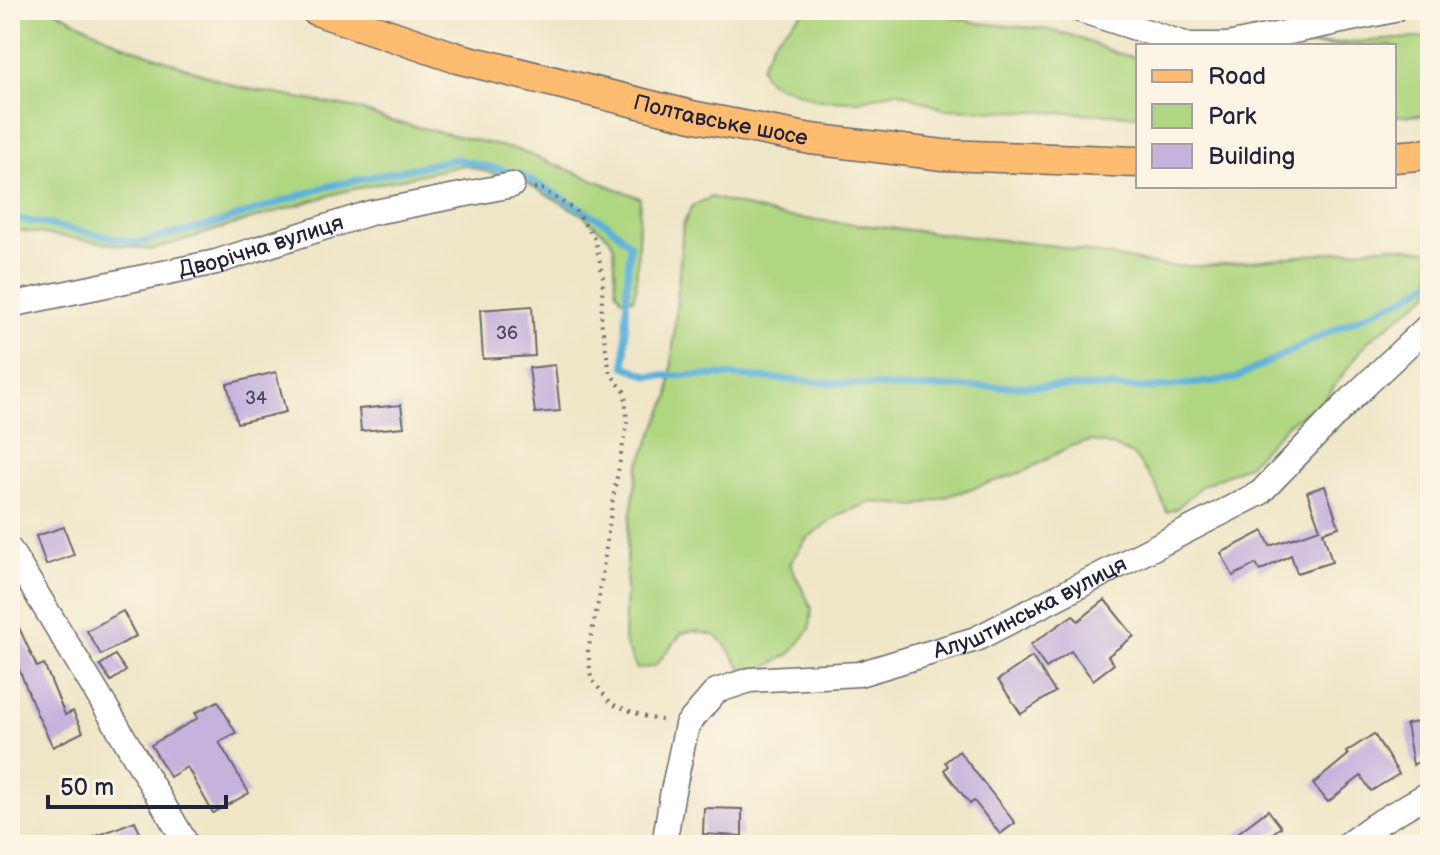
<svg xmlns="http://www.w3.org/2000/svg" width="1440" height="855" viewBox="0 0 1440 855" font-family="'Balsamiq Sans',sans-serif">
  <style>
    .green { fill: #afd680; stroke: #687c5e; stroke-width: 2 }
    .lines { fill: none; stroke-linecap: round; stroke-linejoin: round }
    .stream { stroke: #5db1d9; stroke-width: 7 }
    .building { fill: #c6b3dd }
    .minor-casing { stroke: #6a676c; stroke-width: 27 }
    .major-casing { stroke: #6a676c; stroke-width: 33 }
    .path { stroke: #6a676c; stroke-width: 4; stroke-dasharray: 2 6; stroke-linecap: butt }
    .minor { stroke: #fff; stroke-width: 24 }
    .major { stroke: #fdbc70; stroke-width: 30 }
    .labels { text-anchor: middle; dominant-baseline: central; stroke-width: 7; stroke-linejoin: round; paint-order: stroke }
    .number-label { font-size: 18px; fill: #4b4664 }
    .street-label { font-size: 22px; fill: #22223b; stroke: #fcf5e5 }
  </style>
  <rect width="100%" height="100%" fill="#fcf5e5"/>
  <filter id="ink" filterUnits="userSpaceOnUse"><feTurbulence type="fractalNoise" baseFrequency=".0125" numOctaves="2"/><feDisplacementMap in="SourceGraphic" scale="16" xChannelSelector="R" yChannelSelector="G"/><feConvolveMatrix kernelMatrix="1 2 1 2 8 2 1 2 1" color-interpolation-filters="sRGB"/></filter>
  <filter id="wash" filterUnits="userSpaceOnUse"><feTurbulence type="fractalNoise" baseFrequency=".006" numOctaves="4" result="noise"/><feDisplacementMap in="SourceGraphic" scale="32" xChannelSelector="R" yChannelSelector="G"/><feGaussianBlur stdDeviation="1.8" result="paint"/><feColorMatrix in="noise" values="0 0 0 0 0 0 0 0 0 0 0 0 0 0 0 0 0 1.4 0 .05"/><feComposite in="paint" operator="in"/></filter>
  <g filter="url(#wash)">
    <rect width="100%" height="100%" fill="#efe6c7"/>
    <g class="green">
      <path d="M10 10H54L119 43 238 87 358 109 387 120 518 150 640 198 636 289 633 299H622L616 289 614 246 609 237 584 216 528 184 464 165 341 192 151 250 10 229Z"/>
      <path d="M810 10H925L978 23 1044 29 1071 35 1116 53 1138 58V115L943 109 897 91 859 101 819 100 771 83 764 76 761 66 774 40 801 14Z"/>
      <path d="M1430 37V115L1394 116V46H1290Z"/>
      <path d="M711 197 779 216 1056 246 1164 266H1206L1392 246 1430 251V293L1368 341 1324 400 1289 423 1248 465 1201 486 1176 509 1167 512 1154 482 1134 456 1114 446 1092 441 1071 446 1023 472 917 506 872 502 841 514 807 538 790 564 812 609 810 629 790 654 763 669H742L723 642 714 635 693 631 682 633 655 666 637 669 624 641 628 532 638 467 669 397 683 225 692 206Z"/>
    </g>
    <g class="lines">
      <path class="stream" d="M10 217 138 243 215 224 325 187 455 159 522 175 608 224 630 244 627 284 625 366 649 376 722 375 904 388 1023 386 1154 388 1234 379 1329 332 1408 296 1430 282"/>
    </g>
    <g id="blocks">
      <g class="building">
        <path d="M532 306 535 356 483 359 480 310Z"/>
        <path d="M555 365 560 411 535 413 529 368Z"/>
        <path d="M276 372 286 412 237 423 227 384Z"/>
        <path d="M401 405 404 427 361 431 359 409Z"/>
        <path d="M1325 486 1339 527 1323 532 1332 562 1297 573 1291 555 1260 571 1256 564 1233 576 1221 553 1263 531 1270 546 1320 529 1307 492Z"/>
        <path d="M64 527 74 555 46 565 36 536Z"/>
        <path d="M1105 600 1134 636 1108 656 1114 664 1093 680 1071 651 1046 668 1030 645 1073 615 1078 621Z"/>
        <path d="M10 608 37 667 44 664 65 715 73 711 83 732 53 747 37 714 17 664 10 667Z"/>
        <path d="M123 611 136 636 101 655 87 631Z"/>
        <path d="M115 655 126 671 111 681 100 665Z"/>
        <path d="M1032 657 1055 692 1021 714 998 680Z"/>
        <path d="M218 701 236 733 219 742 249 793 213 813 187 767 170 777 151 745 198 718 195 713Z"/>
        <path d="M1424 721 1430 754 1413 765 1406 724Z"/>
        <path d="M1374 734 1399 774 1371 791 1361 776 1328 802 1313 784 1348 755 1346 752Z"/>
        <path d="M959 751 1015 823 1000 834 974 801 970 804 944 770 948 766 945 762Z"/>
        <path d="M704 808 742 809V836L703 834Z"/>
        <path d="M1268 810 1281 827 1257 845H1222Z"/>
        <path d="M135 821 145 845H76V844Z"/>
      </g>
    </g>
  </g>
  <g filter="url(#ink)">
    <use href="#blocks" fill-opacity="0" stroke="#6a676c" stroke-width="2"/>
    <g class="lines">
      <defs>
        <g id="minor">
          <path d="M1080 10 1188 45H1228L1394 10"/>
          <path id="s1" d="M10 305 216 262 370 213 512 185"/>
          <path d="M10 550 114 721 187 845"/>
          <path id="s2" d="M664 845 672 796 687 725 716 691 750 680 859 674 976 639 1116 567 1260 493 1349 401 1430 324"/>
          <path d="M1347 845 1373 826 1430 793"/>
        </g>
        <g id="major">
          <path id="s3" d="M316 10 457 58 696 117 811 139 943 155 1138 162"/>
          <path d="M1394 157 1430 154"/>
        </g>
      </defs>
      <use href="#minor" class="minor-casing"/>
      <use href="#major" class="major-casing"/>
      <path class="path" d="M534 188H540L575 210 595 239 603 277 601 320 610 373 625 392 627 423 612 504 599 598 588 651 591 679 612 704 643 716 666 721"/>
      <use href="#minor" class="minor"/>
      <use href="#major" class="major"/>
    </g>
  </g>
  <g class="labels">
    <g class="number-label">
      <text x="507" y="333">36</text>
      <text x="256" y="398">34</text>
    </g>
    <g class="street-label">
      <text stroke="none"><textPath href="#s3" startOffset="420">Полтавське шосе</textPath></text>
      <text stroke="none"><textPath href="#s1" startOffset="258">Дворічна вулиця</textPath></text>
      <text stroke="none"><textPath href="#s2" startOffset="496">Алуштинська вулиця</textPath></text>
    </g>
  </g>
  <rect width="1440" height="855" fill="none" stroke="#fcf5e5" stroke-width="40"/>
  <rect x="1136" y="44" width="260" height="144" fill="#fcf5e5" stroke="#a5a1a1" stroke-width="2"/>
  <rect x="1152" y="70" width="40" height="12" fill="#fdbc70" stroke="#a5a1a1" stroke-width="2"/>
  <text x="1208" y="84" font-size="24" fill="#22223b">Road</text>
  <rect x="1152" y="104" width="40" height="24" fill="#afd680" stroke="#a5a1a1" stroke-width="2"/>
  <text x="1208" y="124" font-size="24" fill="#22223b">Park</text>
  <rect x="1152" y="144" width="40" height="24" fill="#c6b3dd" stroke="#a5a1a1" stroke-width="2"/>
  <text x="1208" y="164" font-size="24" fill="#22223b">Building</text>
  <path d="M48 795v12h178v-12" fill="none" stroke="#22223b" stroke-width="4"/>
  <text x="60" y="795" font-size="24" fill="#22223b" stroke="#fcf5e5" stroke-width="6" paint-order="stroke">50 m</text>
</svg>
